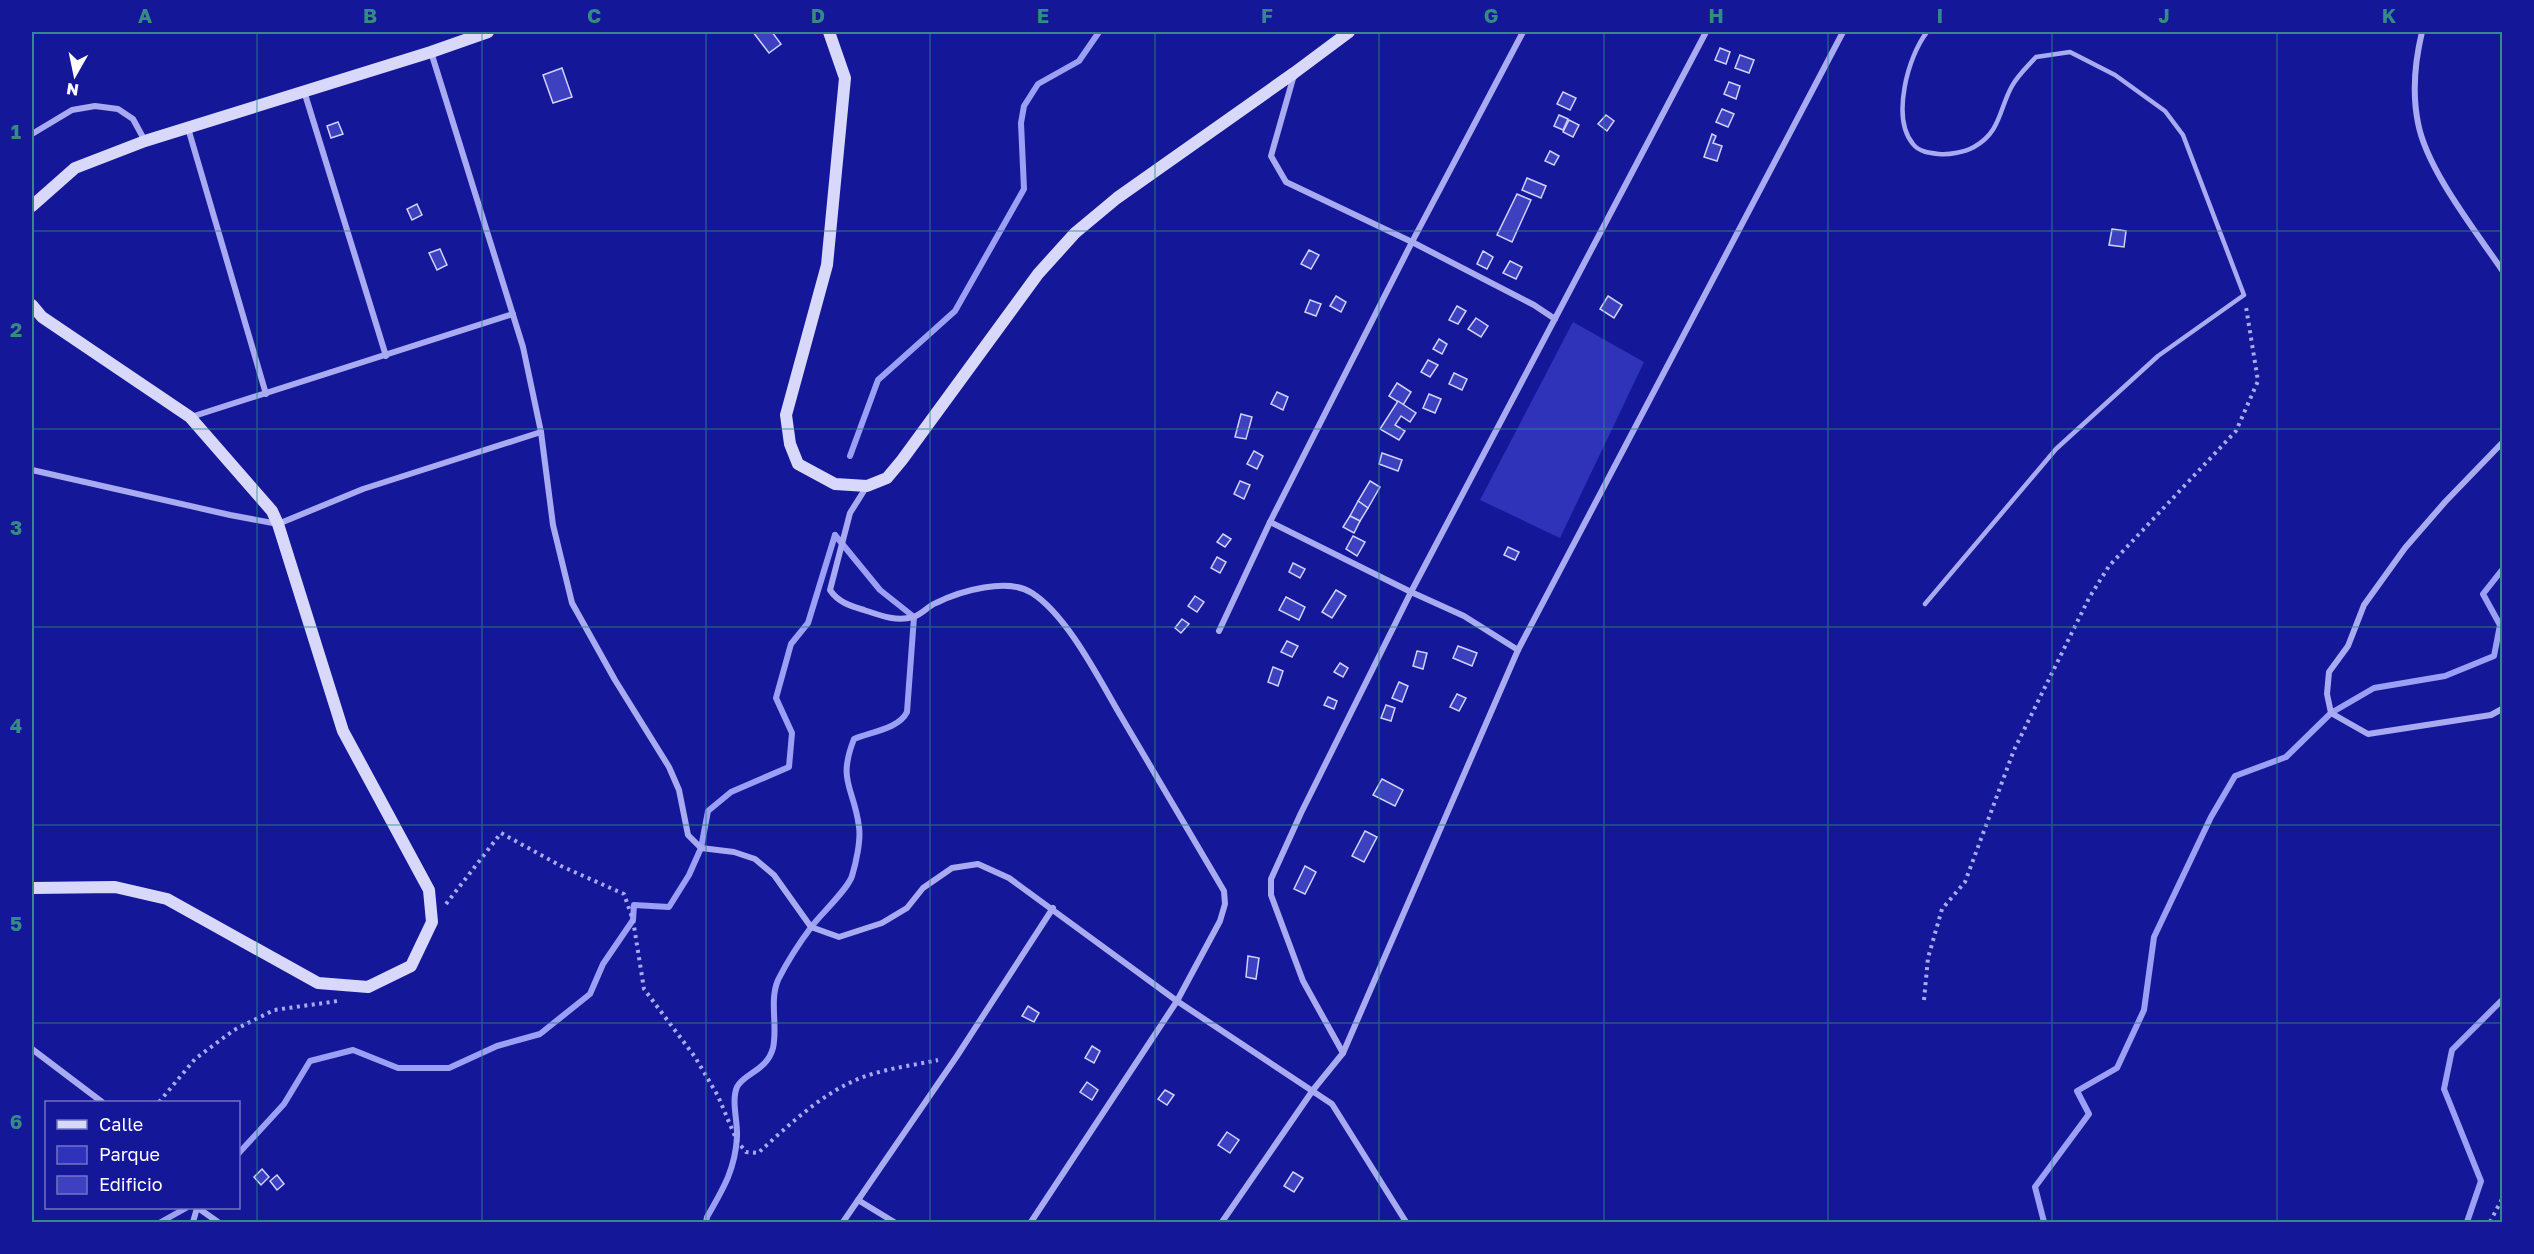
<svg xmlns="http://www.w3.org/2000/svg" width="2534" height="1254" viewBox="0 0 2534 1254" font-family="'Golos Text',sans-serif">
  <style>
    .green { fill: #2f33ba }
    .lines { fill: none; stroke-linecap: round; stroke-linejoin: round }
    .stream { stroke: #9b9ff5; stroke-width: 6 }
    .building { fill: #3d41c0; stroke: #d0d2fd; stroke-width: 1.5 }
    .path { stroke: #a8abf2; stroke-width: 4; stroke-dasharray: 3 4.5; stroke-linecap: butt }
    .lane { stroke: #a8abf2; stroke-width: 4.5 }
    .street { stroke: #a8abf2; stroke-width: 6 }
    .secondary { stroke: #d7d8fc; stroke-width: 12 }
    .grid { fill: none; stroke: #338b84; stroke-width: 1.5; stroke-opacity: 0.55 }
    .neatline { fill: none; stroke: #338b84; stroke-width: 2 }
    .grid-label { font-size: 20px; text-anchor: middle; font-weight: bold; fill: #338b84 }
  </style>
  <rect width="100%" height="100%" fill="#151799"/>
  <path class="green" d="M1573 322 1644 362 1560 538 1480 500Z"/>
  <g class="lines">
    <g class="stream">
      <path d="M850 456 878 380 955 311 1024 189 1021 123 1024 106 1038 84 1079 61 1099 32"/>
      <path d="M238 1154 284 1104 310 1061 353 1050 398 1068H449L497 1046 540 1034 590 994 603 964 633 920 634 905 669 907 689 875 701 848 708 811 731 792 789 767 792 733 776 698 791 644 808 623 835 535"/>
      <path d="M161 1222 186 1208"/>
      <path d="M706 1222 707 1217C723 1189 735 1170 737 1137 738 1122 731 1101 737 1087 744 1073 767 1071 773 1048 778 1026 769 1001 778 980 787 962 800 942 812 926 821 914 848 889 852 876 856 863 861 840 859 827 854 787 837 782 854 739 870 732 899 729 907 712L914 617 880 590 835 535"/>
      <path d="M2044 1222 2035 1187 2089 1114 2077 1091 2117 1068 2144 1010 2154 937 2211 817 2235 776 2286 757 2331 713 2374 688 2445 676 2494 656 2500 625 2483 594 2502 570"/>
      <path d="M2467 1222 2481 1181 2444 1089 2452 1050 2502 1000"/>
    </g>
  </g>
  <g class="building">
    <path d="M753 32H772L781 44 769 53Z"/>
    <path d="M1720 48 1730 52 1726 64 1715 60Z"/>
    <path d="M1740 55 1754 60 1749 73 1735 68Z"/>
    <path d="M562 68 572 97 553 103 543 75Z"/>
    <path d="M1729 82 1740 86 1736 99 1724 94Z"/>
    <path d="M1563 92 1576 98 1570 110 1557 104Z"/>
    <path d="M1722 109 1734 114 1728 127 1716 122Z"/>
    <path d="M1559 115 1568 119 1563 130 1554 126Z"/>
    <path d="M1606 115 1614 121 1607 131 1598 124Z"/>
    <path d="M1569 120 1579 125 1573 137 1563 132Z"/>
    <path d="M338 122 343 134 331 138 327 126Z"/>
    <path d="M1712 134 1716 136 1713 143 1722 146 1717 161 1704 157Z"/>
    <path d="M1550 151 1559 156 1554 165 1545 161Z"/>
    <path d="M1527 178 1546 186 1541 198 1522 190Z"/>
    <path d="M1517 194 1531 200 1512 242 1497 235Z"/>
    <path d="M417 204 422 215 412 220 407 209Z"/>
    <path d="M2112 229 2126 231 2124 247 2109 245Z"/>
    <path d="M440 249 447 265 437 270 429 253Z"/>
    <path d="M1309 250 1319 255 1311 269 1301 264Z"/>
    <path d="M1483 251 1493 257 1487 269 1477 264Z"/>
    <path d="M1510 261 1522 267 1516 279 1503 273Z"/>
    <path d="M1336 296 1346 302 1341 312 1330 306Z"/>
    <path d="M1608 296 1622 305 1614 318 1600 309Z"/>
    <path d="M1310 300 1321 304 1316 316 1305 312Z"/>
    <path d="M1457 306 1466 311 1458 324 1449 320Z"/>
    <path d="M1476 318 1488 326 1481 337 1468 329Z"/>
    <path d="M1439 339 1447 344 1442 354 1433 349Z"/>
    <path d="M1428 360 1438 365 1430 377 1421 372Z"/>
    <path d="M1454 373 1467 379 1462 390 1449 384Z"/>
    <path d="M1397 383 1411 392 1403 405 1389 396Z"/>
    <path d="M1277 392 1288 397 1283 410 1271 404Z"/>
    <path d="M1429 394 1441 399 1435 413 1423 408Z"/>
    <path d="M1398 401 1416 413 1410 422 1401 416 1395 425 1405 431 1399 440 1380 429Z"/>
    <path d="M1241 414 1252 417 1246 439 1235 437Z"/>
    <path d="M1254 451 1263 456 1257 469 1247 464Z"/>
    <path d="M1382 453 1402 460 1398 471 1379 464Z"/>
    <path d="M1240 481 1250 485 1244 499 1234 494Z"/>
    <path d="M1370 481 1380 487 1368 508 1358 501Z"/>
    <path d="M1358 501 1368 508 1360 521 1350 516Z"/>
    <path d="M1350 516 1360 521 1354 533 1343 527Z"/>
    <path d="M1223 534 1231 539 1225 547 1217 542Z"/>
    <path d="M1353 536 1365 542 1357 556 1346 549Z"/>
    <path d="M1508 547 1519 552 1515 560 1504 555Z"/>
    <path d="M1217 557 1226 562 1220 573 1211 568Z"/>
    <path d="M1293 563 1305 569 1300 578 1289 572Z"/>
    <path d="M1336 590 1346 596 1332 618 1322 612Z"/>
    <path d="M1195 596 1204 602 1197 612 1188 606Z"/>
    <path d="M1286 597 1305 607 1299 620 1279 610Z"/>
    <path d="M1182 619 1189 624 1181 633 1175 628Z"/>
    <path d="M1287 641 1298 646 1292 657 1281 652Z"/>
    <path d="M1458 646 1477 653 1472 666 1453 658Z"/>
    <path d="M1417 651 1427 653 1423 669 1413 666Z"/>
    <path d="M1340 663 1348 668 1343 677 1334 672Z"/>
    <path d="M1273 667 1283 671 1278 686 1268 682Z"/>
    <path d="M1399 682 1408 686 1402 702 1392 698Z"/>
    <path d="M1457 694 1466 698 1459 711 1450 707Z"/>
    <path d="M1328 697 1337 701 1334 709 1324 705Z"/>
    <path d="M1386 705 1395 708 1391 721 1381 718Z"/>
    <path d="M1382 779 1403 790 1395 806 1373 795Z"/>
    <path d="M1365 831 1377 837 1364 862 1352 856Z"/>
    <path d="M1305 866 1316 872 1305 894 1294 889Z"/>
    <path d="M1248 956 1259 958 1256 979 1246 977Z"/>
    <path d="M1028 1006 1039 1013 1034 1022 1022 1016Z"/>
    <path d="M1092 1046 1100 1051 1094 1063 1085 1058Z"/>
    <path d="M1087 1082 1098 1090 1092 1100 1080 1092Z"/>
    <path d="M1165 1090 1174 1095 1167 1105 1158 1099Z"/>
    <path d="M1227 1132 1239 1140 1230 1153 1218 1145Z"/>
    <path d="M262 1169 269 1177 261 1185 254 1177Z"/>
    <path d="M1293 1172 1303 1178 1294 1192 1284 1186Z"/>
    <path d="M277 1175 284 1184 277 1190 270 1181Z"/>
  </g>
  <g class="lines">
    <g class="path">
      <path d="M446 904 501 833 561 866 624 894 633 920 644 989 695 1057 718 1096 737 1141 746 1152 758 1153C789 1125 825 1090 866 1076 889 1068 915 1065 938 1060"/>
      <path d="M1924 1000 1928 958 1942 909 1965 882 2014 750 2089 598 2109 566 2236 431 2258 381 2246 307"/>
      <path d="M159 1102 195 1059 234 1030 274 1010 338 1001"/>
      <path d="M2490 1222 2502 1199"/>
    </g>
    <path class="lane" d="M1925 604 2056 449 2158 356 2244 295 2183 135 2165 111 2115 75 2070 52 2036 57C2028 66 2018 75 2012 86 1999 109 2001 132 1974 147 1965 152 1949 155 1939 154 1930 153 1919 152 1913 144 1891 118 1908 56 1927 32"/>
    <g class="street">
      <path d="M2422 32C2415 61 2412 93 2418 123 2427 170 2475 230 2502 270"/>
      <path d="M431 52 523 347 541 432 553 525 572 603 615 680 669 767 679 790 688 835 701 848 734 852 755 859 774 875 811 927 839 937 882 923 907 908 923 888 952 868 978 864 1009 878 1177 1001 1332 1104 1406 1222"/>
      <path d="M1294 75 1271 156 1286 182 1412 242 1534 305 1555 319"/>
      <path d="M304 91 386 356"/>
      <path d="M188 128 266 394"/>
      <path d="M32 134 72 110 95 106 118 109 133 119 145 141"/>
      <path d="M191 417 513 314"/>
      <path d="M2502 443 2445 502 2405 548 2364 605 2348 646 2329 672 2327 694 2331 713 2368 734 2491 715 2502 709"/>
      <path d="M32 470 230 515 278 524 363 489 541 432"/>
      <path d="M867 486 850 513 830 590C838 602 850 606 864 610 879 615 896 622 913 617 921 615 928 606 936 603 960 591 1008 577 1032 593 1068 616 1100 681 1122 718 1156 775 1190 833 1224 891L1225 904 1220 921 1177 1001 1031 1222"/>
      <path d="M1270 522 1411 592 1464 616 1518 650"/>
      <path d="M1219 631 1270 522 1412 242 1523 32"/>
      <path d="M32 1049 102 1102"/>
      <path d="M1343 1053 1303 981 1271 895V879L1301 813 1411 592 1706 32"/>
      <path d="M858 1200 894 1222"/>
      <path d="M198 1208 218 1222"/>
      <path d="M193 1222 197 1208"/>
      <path d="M843 1222 957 1056 1053 908"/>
      <path d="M1222 1222 1313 1090 1343 1053 1518 650 1843 32"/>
    </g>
    <g class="secondary">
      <path d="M829 32 845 78 827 265 786 415 790 444 798 464 835 484 867 486 887 478 902 460 1038 274 1075 233 1117 198 1294 73 1349 32"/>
      <path d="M32 206 75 168 145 141 431 52 488 32"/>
      <path d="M32 305 42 317 190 417 272 511 278 524 343 731 429 890 432 922 411 966 368 987 318 983 167 899 115 887 32 888"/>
    </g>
  </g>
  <path class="grid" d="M257 32V1222M482 32V1222M706 32V1222M930 32V1222M1155 32V1222M1379 32V1222M1604 32V1222M1828 32V1222M2052 32V1222M2277 32V1222M32 231H2502M32 429H2502M32 627H2502M32 825H2502M32 1023H2502"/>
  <rect width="2534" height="1254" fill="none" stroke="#151799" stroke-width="66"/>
  <rect x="45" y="1101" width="195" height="108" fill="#151799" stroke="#7374c2" stroke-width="1.5"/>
  <rect x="57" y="1120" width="30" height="9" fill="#d7d8fc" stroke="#7374c2" stroke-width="1.5"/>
  <text x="99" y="1131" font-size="18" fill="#ffffff">Calle</text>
  <rect x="57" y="1146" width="30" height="18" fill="#2f33ba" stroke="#7374c2" stroke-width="1.5"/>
  <text x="99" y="1161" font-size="18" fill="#ffffff">Parque</text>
  <rect x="57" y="1176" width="30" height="18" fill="#3d41c0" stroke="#7374c2" stroke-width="1.5"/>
  <text x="99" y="1191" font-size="18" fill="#ffffff">Edificio</text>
  <g transform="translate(75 75) rotate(189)" stroke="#151799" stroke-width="4.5" paint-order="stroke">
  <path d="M0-4.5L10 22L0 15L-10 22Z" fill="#ffffff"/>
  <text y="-9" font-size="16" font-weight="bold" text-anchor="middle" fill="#ffffff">N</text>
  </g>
  <rect x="33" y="33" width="2468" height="1188" class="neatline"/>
  <g class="grid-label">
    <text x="145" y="23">A</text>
    <text x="370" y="23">B</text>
    <text x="594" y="23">C</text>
    <text x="818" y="23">D</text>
    <text x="1043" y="23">E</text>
    <text x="1267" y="23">F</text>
    <text x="1491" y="23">G</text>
    <text x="1716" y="23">H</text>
    <text x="1940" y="23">I</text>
    <text x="2164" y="23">J</text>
    <text x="2389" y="23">K</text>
    <text x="16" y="139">1</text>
    <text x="16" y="337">2</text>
    <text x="16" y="535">3</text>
    <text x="16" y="733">4</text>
    <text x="16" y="931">5</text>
    <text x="16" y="1129">6</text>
  </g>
</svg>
